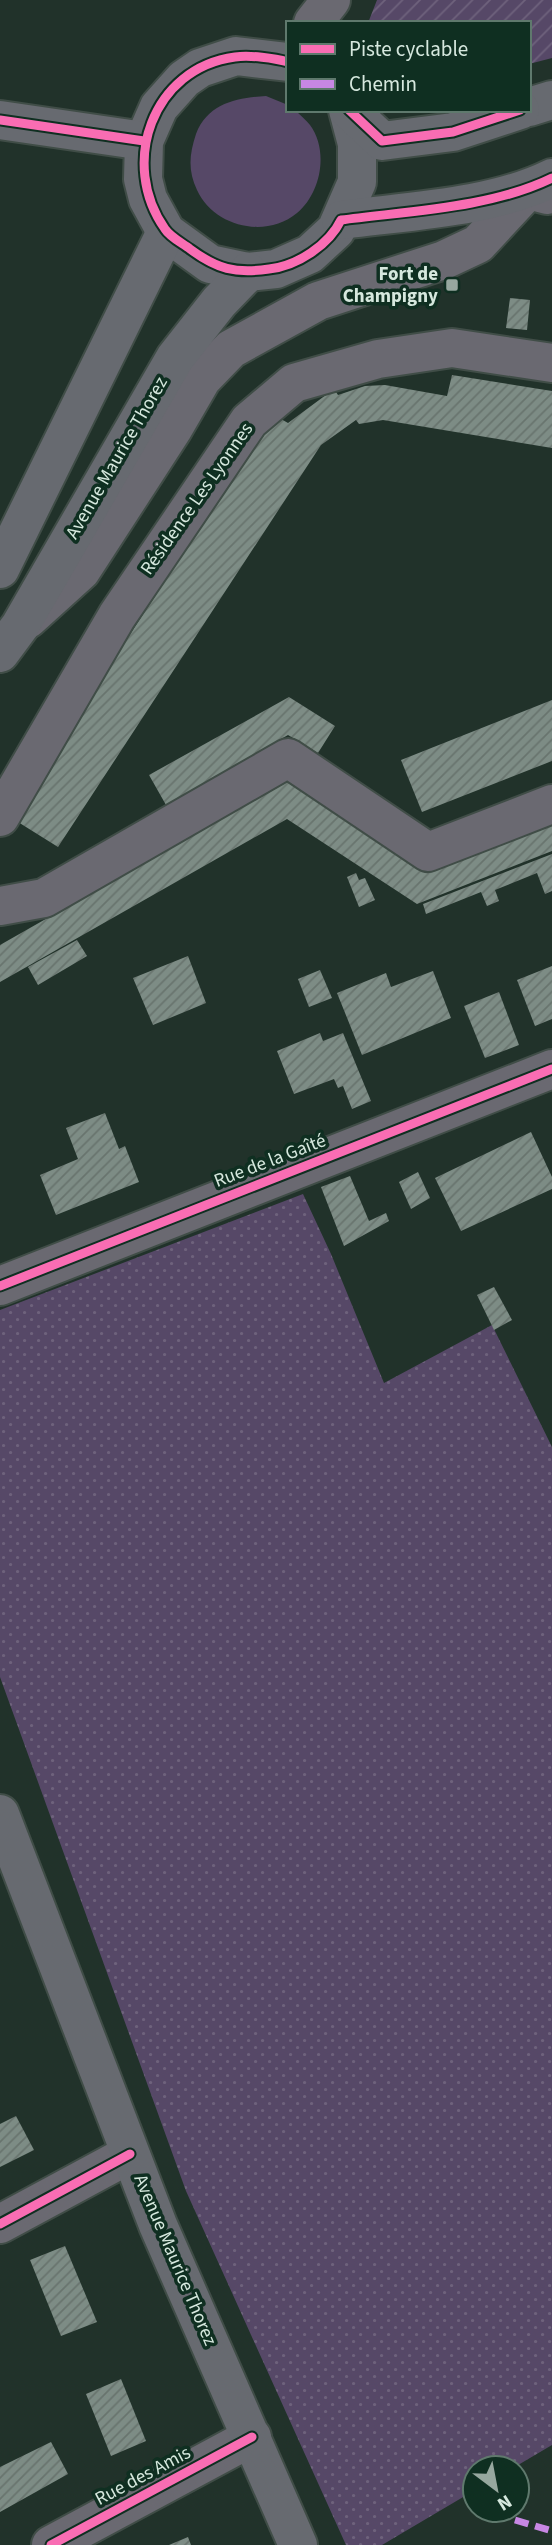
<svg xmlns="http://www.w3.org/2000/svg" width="552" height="2545" viewBox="0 0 552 2545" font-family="'Source Sans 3',sans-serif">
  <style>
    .grass { fill: #564867 }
    .park { fill: url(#park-dots) }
    .garden { fill: url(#garden-furrows) }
    .building { fill: url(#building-hatch) }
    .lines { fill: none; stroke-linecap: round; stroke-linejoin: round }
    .minor-casing { stroke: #404d47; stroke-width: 42 }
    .major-casing { stroke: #404d47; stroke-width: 42 }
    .minor { stroke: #6a6971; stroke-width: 38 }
    .major { stroke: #676a70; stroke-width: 38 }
    .quiet { stroke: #c787e3; stroke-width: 7; stroke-dasharray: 14 7; stroke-linecap: butt }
    .cycleway-casing { stroke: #0f2f21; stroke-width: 13 }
    .cycleway { stroke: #f96db3; stroke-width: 9 }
    .poi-dot { fill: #97a89f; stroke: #0f2f21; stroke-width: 2.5 }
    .labels { text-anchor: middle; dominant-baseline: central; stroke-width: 7; stroke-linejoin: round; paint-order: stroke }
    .poi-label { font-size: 19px; font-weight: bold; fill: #d6e8de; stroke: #0f2f21; text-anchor: end }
    .street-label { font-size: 19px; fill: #d6e8de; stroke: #0f2f21 }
  </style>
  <defs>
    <pattern id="park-dots" width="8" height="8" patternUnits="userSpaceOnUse" patternTransform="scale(1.75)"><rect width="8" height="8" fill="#564867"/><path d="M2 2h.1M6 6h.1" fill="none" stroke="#6e627c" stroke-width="1.8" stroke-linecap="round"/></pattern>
    <pattern id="garden-furrows" width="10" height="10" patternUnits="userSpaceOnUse" patternTransform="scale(1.75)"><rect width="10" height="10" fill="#564867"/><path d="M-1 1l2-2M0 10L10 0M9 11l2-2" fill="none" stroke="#6e627c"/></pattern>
    <pattern id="building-hatch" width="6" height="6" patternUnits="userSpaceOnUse" patternTransform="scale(1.75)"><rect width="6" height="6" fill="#7d8c85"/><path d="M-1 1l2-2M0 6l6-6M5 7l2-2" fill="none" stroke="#68746e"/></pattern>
  </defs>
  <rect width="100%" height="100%" fill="#21322a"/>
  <path class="grass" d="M266 96 288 105V110H295C300 115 306 120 310 125 329 151 321 193 297 213 266 239 214 227 197 190 188 171 189 155 196 134 208 103 237 98 266 96Z"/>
  <path class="park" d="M303 1194 331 1254 384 1383 492 1325 552 1447V2445L513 2468H475V2490L382 2545H346L186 2191 0 1677V1310Z"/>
  <path class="garden" d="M377 0H552V58L529 64V23H368Z"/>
  <g class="building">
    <path d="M510 298 530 300 527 330 506 328Z"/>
    <path d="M452 375 552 391V448L383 420 359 424 356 420 321 445 58 847 10 817 274 415 288 423 334 389 338 395 365 386 385 385 447 396Z"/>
    <path d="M289 697 335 726 318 753 288 735 166 805 149 775Z"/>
    <path d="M552 700V761L422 812 401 760Z"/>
    <path d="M287 782 420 869 552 817V851L417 904 287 819 0 982V945Z"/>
    <path d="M552 854V891L545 894 537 873 495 890 499 901 487 906 481 892 426 914 423 904Z"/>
    <path d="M356 873 359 880 365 878 375 900 359 907 347 877Z"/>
    <path d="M77 940 87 956 38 985 28 967Z"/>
    <path d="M188 956 206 1003 153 1025 133 978Z"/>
    <path d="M552 966V1019L535 1026 517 980Z"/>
    <path d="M320 970 332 998 309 1007 298 979Z"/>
    <path d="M433 971 451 1018 362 1055 337 993 386 973 391 987Z"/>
    <path d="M499 992 519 1045 485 1058 464 1006Z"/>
    <path d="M320 1033 323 1041 343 1033 371 1101 352 1109 343 1086 338 1088 334 1079 294 1094 277 1051Z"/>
    <path d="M105 1113 119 1149 125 1146 139 1182 56 1215 40 1175 78 1159 66 1128Z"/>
    <path d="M531 1132 552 1177V1189L461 1231 435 1178Z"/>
    <path d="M418 1172 430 1198 411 1209 399 1182Z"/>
    <path d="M350 1176 369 1221 386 1213 389 1221 344 1246 321 1187Z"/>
    <path d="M494 1287 512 1320 494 1330 477 1295Z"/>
    <path d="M16 2116 34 2150 0 2167V2124Z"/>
    <path d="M65 2246 97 2322 61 2336 30 2260Z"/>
    <path d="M121 2379 146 2441 111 2456 86 2394Z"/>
    <path d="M51 2442 68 2474 0 2512V2467Z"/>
    <path d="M188 2537 191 2545H169Z"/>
  </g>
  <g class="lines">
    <defs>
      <g id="minor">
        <path d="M313 23 331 0"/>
        <path d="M28 619 81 571 173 429 202 379 231 349 318 301 444 260 478 244 528 190 547 195"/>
        <path d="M0 817 117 616 249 421 294 383 378 359 452 348 552 363"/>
        <path d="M0 906 44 898 288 758 428 852 552 804"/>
        <path d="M0 1286 552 1069"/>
        <path d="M0 2224 130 2154"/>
        <path d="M51 2545 252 2437"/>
      </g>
      <g id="major">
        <path d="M288 62 236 56 200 68 184 79 159 107 144 141 143 179 148 199 166 232 210 264 248 272 276 269 310 254 336 230 357 182V144L348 110"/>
        <path d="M529 107 552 100"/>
        <path d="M349 110 382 141 453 132 520 110"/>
        <path d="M0 120 144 141"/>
        <path d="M341 220C408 211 491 208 552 178"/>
        <path d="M0 569 166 232"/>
        <path d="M0 653 20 626 175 358 219 302 248 272"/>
        <path d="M0 1814 158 2225 298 2545"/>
      </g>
    </defs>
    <use href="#minor" class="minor-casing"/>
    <use href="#major" class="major-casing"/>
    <use href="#minor" class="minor"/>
    <use href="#major" class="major"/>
    <path class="quiet" d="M515 2520 552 2531"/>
    <defs>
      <g id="cycleway">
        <path d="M288 62C274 58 250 55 235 57 152 68 119 164 165 229 170 237 182 243 190 249 217 269 235 274 269 269 297 266 329 245 341 220 408 211 491 208 552 178"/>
        <path d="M349 110 382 141 453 132 520 110"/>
        <path d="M0 120 144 141"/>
        <path d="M0 1286 552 1069"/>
        <path d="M0 2224 130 2154"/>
        <path d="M51 2545 252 2437"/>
      </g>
    </defs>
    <use href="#cycleway" class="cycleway-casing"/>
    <use href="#cycleway" class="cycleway"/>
  </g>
  <rect class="poi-dot" x="445" y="278" width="14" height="14" rx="3.5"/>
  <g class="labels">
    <g class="poi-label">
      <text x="438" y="274">Fort de<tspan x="438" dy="22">Champigny</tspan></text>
    </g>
    <g class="street-label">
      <text transform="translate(117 458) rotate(-60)">Avenue Maurice Thorez</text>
      <text transform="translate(197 499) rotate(-55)">Résidence Les Lyonnes</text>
      <text transform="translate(270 1161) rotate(-21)">Rue de la Gaîté</text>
      <text transform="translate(175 2260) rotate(67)">Avenue Maurice Thorez</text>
      <text transform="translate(143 2476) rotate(-28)">Rue des Amis</text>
    </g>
  </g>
  <rect x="286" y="21" width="245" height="91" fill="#0f2f21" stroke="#5f796d" stroke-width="2"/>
  <rect x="300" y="44" width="35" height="10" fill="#f96db3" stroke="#5f796d" stroke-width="2"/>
  <text x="349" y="56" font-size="21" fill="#d6e8de">Piste cyclable</text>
  <rect x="300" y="79" width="35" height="10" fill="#c787e3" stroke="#5f796d" stroke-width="2"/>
  <text x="349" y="91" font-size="21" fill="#d6e8de">Chemin</text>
  <g transform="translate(496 2489) rotate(148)"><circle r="33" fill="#0f2f21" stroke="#5f796d" stroke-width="2"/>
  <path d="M0-5L12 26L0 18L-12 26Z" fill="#97a89f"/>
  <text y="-10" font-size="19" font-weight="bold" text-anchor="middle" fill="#d6e8de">N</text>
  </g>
</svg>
